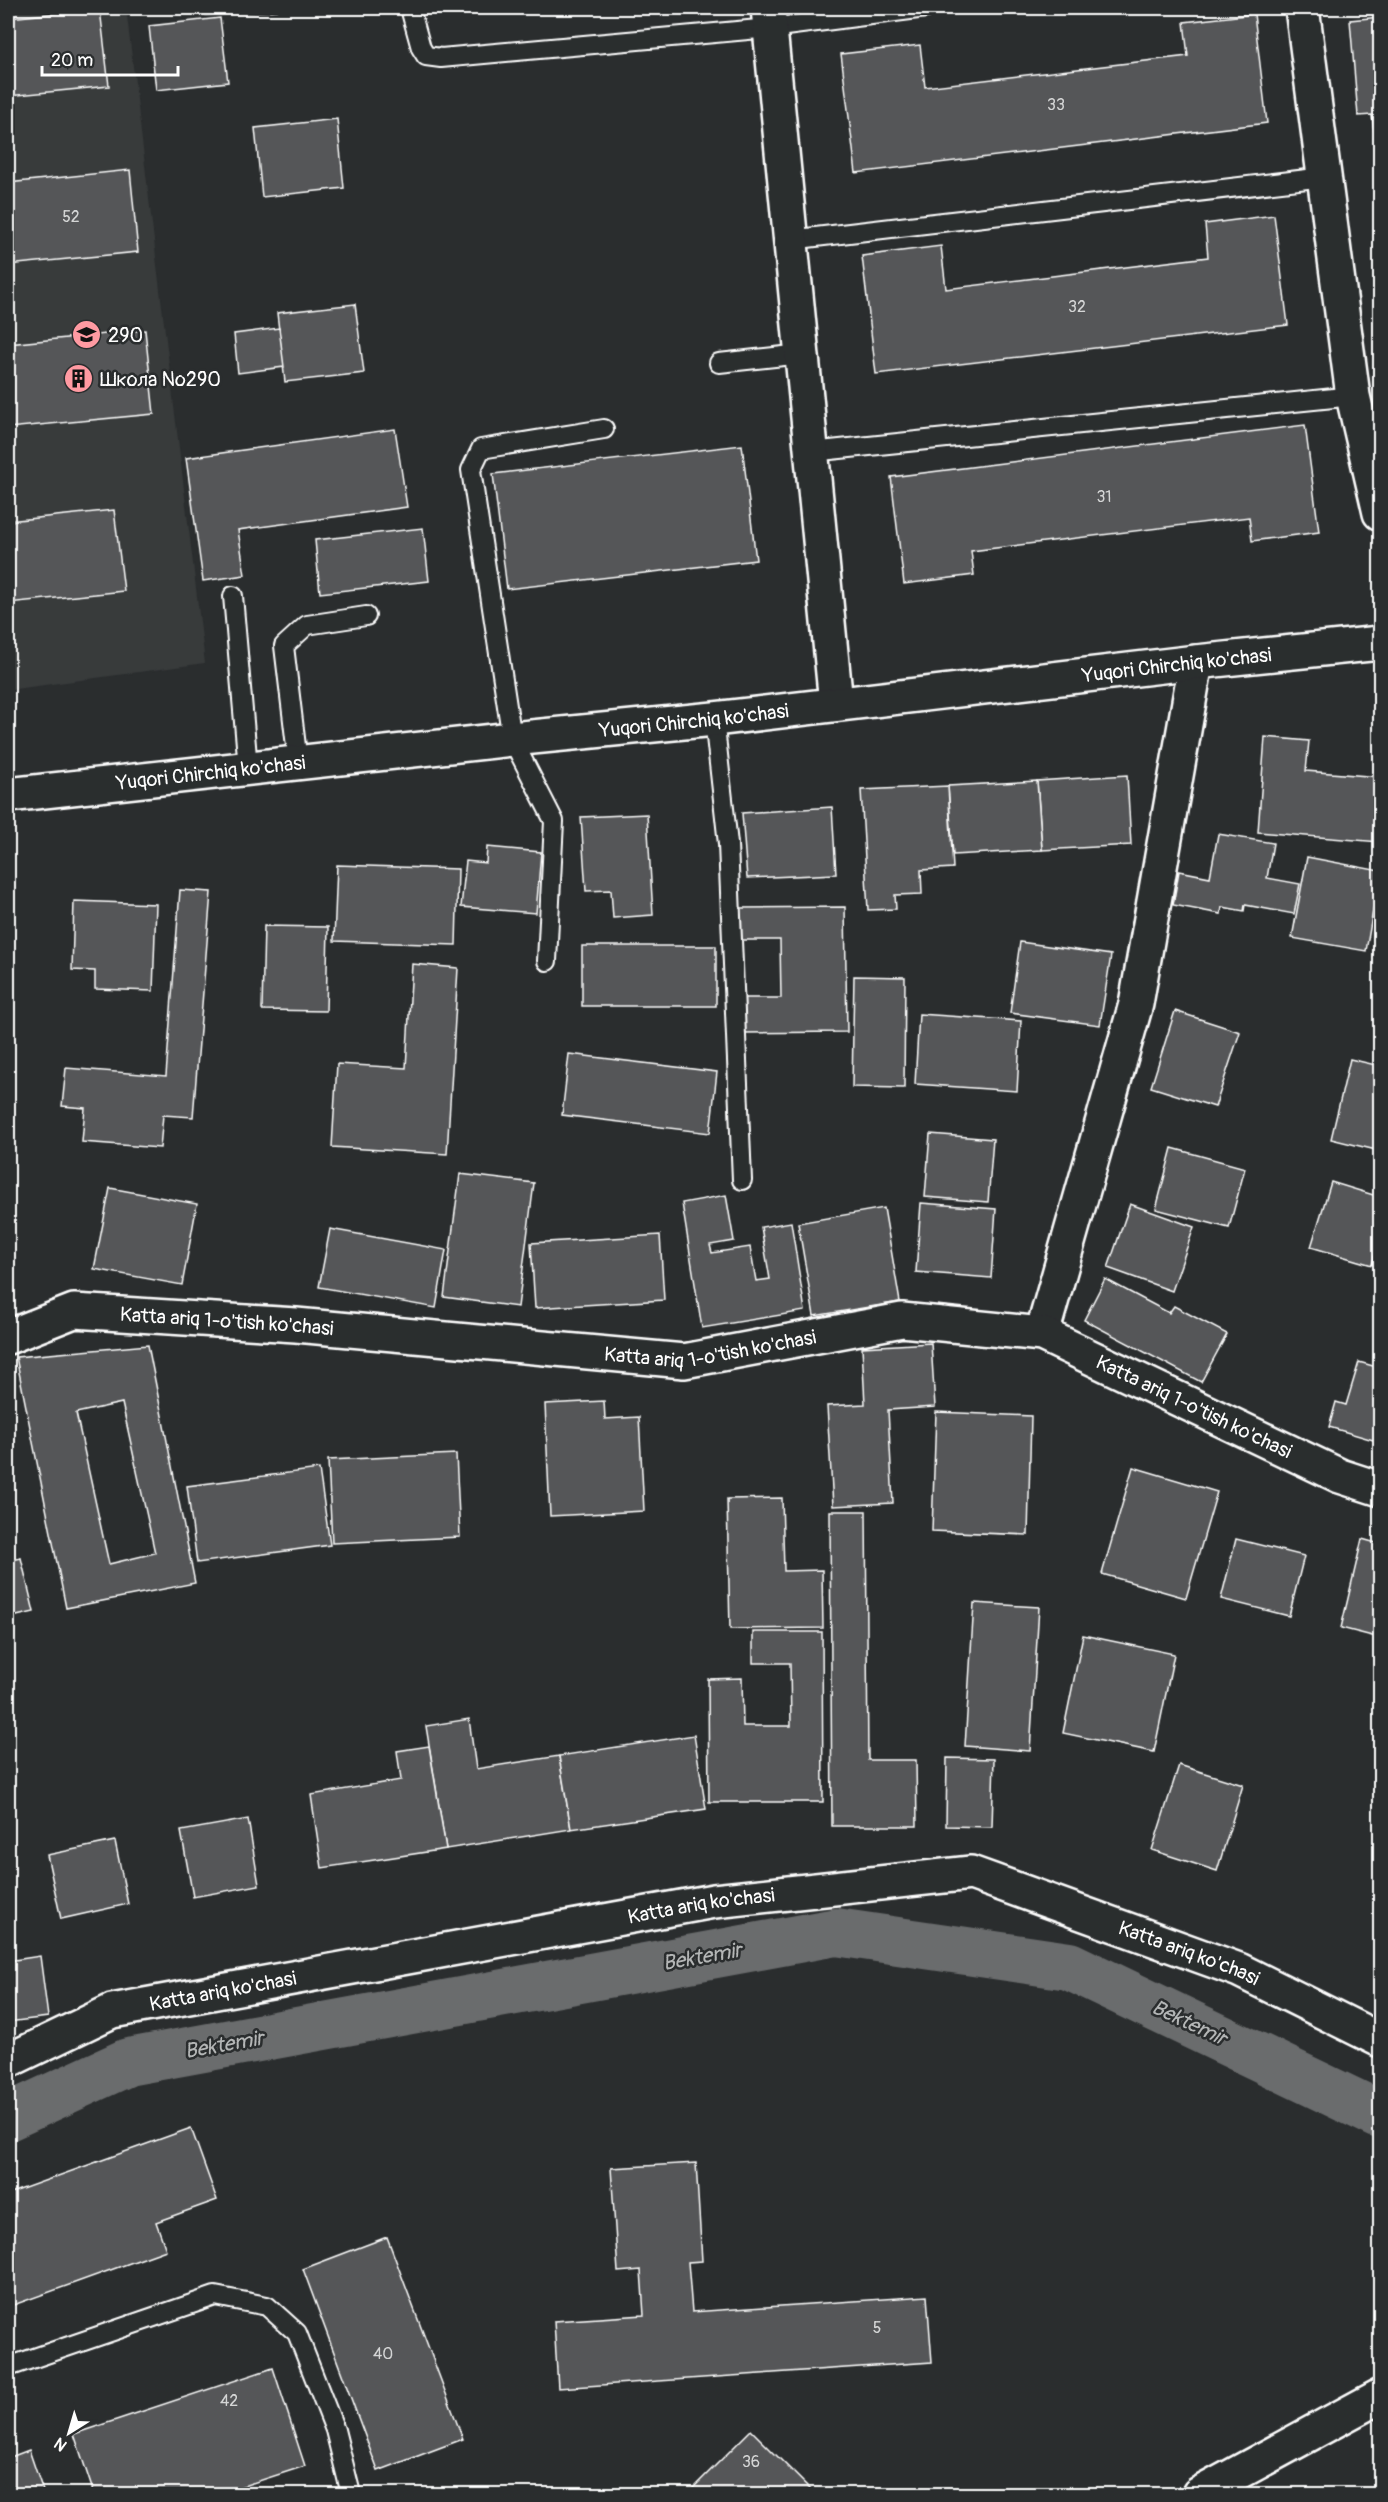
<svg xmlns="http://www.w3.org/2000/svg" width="1388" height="2502" viewBox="0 0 1388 2502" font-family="Pangolin,sans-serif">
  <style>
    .built { fill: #373a3b }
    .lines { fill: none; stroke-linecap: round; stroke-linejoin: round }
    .canal { stroke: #6a6c6d; stroke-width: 48 }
    .building { fill: #555758; stroke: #fff; stroke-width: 1.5; fill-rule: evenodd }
    .service-casing { stroke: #fff; stroke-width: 22 }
    .minor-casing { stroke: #fff; stroke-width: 38 }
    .tertiary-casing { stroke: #fff; stroke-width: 38 }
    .service { stroke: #2a2d2e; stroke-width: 18 }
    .minor { stroke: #2a2d2e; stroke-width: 33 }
    .tertiary { stroke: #2a2d2e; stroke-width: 33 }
    .labels { text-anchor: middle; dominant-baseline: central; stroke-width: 5; stroke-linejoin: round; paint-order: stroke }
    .number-label { font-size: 16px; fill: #d4d5d5 }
    .poi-label { font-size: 20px; fill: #fff; stroke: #2a2d2e; text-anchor: start }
    .street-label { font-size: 20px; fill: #fff; stroke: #2a2d2e }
    .water-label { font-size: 21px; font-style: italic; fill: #b4b6b6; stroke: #2a2d2e }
  </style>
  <rect width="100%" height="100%" fill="#2a2d2e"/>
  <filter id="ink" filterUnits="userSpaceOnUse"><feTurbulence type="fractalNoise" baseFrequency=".0167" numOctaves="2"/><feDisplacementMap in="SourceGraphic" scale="12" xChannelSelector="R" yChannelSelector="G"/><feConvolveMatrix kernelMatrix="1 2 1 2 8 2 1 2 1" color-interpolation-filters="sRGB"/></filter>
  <g filter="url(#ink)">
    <path class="built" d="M8 8H126L205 663 8 690Z"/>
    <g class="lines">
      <path class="canal" d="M8 2117 128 2062 836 1932 1069 1966 1380 2115"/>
    </g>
    <g class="building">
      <path d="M206 8H276L277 10 206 15Z"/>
      <path d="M100 9 109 86 8 96V18Z"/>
      <path d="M1254 14 1267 123 856 173 841 54 920 45 925 87 1188 56 1184 22Z"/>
      <path d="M1380 17V130L1374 131 1372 115 1358 116 1350 20Z"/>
      <path d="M220 18 228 82 156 90 149 26Z"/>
      <path d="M337 119 344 188 262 197 255 128Z"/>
      <path d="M130 170 138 252 8 265V183Z"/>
      <path d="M1274 215 1288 325 876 374 862 256 941 246 946 289 1208 257 1205 224Z"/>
      <path d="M355 304 364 373 285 382 277 313Z"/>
      <path d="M279 328 284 367 238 373 234 334Z"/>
      <path d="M145 330 154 414 8 428V344Z"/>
      <path d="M1305 425 1319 532 1252 541 1249 517 971 551 974 575 904 584 891 477Z"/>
      <path d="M395 429 407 507 238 530 245 575 203 581 186 458Z"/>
      <path d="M742 445 756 560 507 589 493 474Z"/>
      <path d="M114 510 124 591 8 603V521Z"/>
      <path d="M423 528 429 581 320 593 315 540Z"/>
      <path d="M1265 737 1309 741 1306 771 1380 777V842L1258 832Z"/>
      <path d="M1127 775 1131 845 1042 850 1037 781Z"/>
      <path d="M1037 781 1042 850 953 855 948 786Z"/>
      <path d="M948 786 953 868 921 870 922 894 895 895 896 909 868 910 861 790Z"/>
      <path d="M832 807 836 874 747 878 742 813Z"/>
      <path d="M647 814 653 915 613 918 611 890 586 891 581 817Z"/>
      <path d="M1218 834 1273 843 1267 878 1300 884 1294 914 1245 905 1244 911 1222 907 1221 914 1173 905 1179 871 1210 877Z"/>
      <path d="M487 847 541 852 536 913 461 907 466 861 486 863Z"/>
      <path d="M1307 857 1380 871 1366 951 1292 938Z"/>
      <path d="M337 865 458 869 456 945 334 941Z"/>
      <path d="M180 890 211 892 193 1117 163 1115 160 1148 82 1142 85 1108 62 1106 66 1068 166 1076Z"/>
      <path d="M74 901 156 904 153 991 95 989V971L72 970Z"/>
      <path d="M845 907 847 1032 741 1033 740 998H781L780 940H739V908Z"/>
      <path d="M264 926 328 927 326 1011 262 1010Z"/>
      <path d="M1020 942 1111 955 1100 1025 1010 1013Z"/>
      <rect x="582" y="946" width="134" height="60"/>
      <path d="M412 964 458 968 447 1154 332 1147 337 1064 406 1068Z"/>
      <path d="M854 976 905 977 904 1088 852 1087Z"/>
      <path d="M1175 1011 1240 1032 1215 1107 1151 1087Z"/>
      <path d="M919 1014 1021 1021 1017 1091 915 1084Z"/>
      <path d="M569 1054 717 1072 710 1133 562 1115Z"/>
      <path d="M1350 1059 1380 1066V1151L1331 1139Z"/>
      <path d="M930 1134 993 1139 988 1202 925 1197Z"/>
      <path d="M1172 1148 1245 1168 1229 1228 1156 1209Z"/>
      <path d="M460 1174 534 1183 518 1307 444 1297Z"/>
      <path d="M1331 1182 1380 1197V1235L1372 1265 1311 1247Z"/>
      <path d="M110 1188 197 1204 182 1285 94 1269Z"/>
      <path d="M726 1195 734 1241 710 1245 712 1253 750 1247 756 1281 770 1279 761 1227 791 1222 805 1311 702 1328 682 1203Z"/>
      <path d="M921 1203 996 1209 991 1278 916 1272Z"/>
      <path d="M1130 1204 1194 1227 1172 1291 1108 1268Z"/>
      <path d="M884 1208 900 1302 814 1316 798 1223Z"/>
      <path d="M330 1229 446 1250 436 1308 319 1287Z"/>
      <path d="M660 1235 664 1300 535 1308 531 1243Z"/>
      <path d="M1105 1279 1169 1313 1174 1306 1227 1334 1201 1382 1084 1320Z"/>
      <path d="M931 1343 935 1407 888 1410 893 1503 833 1506 827 1406 865 1404 862 1347Z"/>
      <path d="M148 1345 195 1583 66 1608 16 1357ZM122 1403 155 1553 109 1564 76 1413Z"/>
      <path d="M1359 1362 1380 1368V1442L1329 1427 1336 1402 1346 1405Z"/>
      <path d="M604 1401 605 1419 639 1417 644 1511 550 1516 545 1404Z"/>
      <path d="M936 1412 1031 1416 1028 1535 932 1531Z"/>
      <path d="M456 1454 460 1537 332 1543 328 1460Z"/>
      <path d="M1133 1467 1217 1492 1186 1598 1102 1574Z"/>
      <path d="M319 1469 330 1545 197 1563 187 1486Z"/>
      <path d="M782 1498 784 1571 822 1570 823 1628 730 1629 727 1499Z"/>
      <path d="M830 1511H866L868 1760H916L917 1826H832Z"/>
      <path d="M1236 1539 1304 1556 1289 1616 1221 1599Z"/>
      <path d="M1362 1539 1380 1544V1638L1341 1628Z"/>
      <path d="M21 1558 34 1612 8 1618V1561Z"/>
      <path d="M974 1603 1039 1607 1030 1751 965 1746Z"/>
      <path d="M753 1632H822L823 1802H709L708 1679 742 1678 743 1726H791L790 1663H753Z"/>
      <path d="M1083 1635 1174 1654 1154 1752 1063 1733Z"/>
      <path d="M469 1719 476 1769 559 1756 571 1829 446 1849 426 1726Z"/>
      <path d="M694 1735 706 1809 571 1829 559 1756Z"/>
      <path d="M429 1746 446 1849 322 1868 311 1795 401 1780 397 1751Z"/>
      <path d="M947 1758 994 1759 992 1827 946 1826Z"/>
      <path d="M1179 1765 1243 1785 1217 1871 1152 1850Z"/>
      <path d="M248 1819 259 1885 193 1897 181 1831Z"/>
      <path d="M115 1841 128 1904 61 1919 47 1855Z"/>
      <path d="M40 1956 48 2017 8 2022V1961Z"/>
      <path d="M191 2128 217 2200 156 2222 166 2250 8 2307V2194Z"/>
      <path d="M696 2163 702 2261 688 2262 692 2312 927 2296 932 2362 558 2388 554 2321 644 2315 641 2270 618 2272 611 2168Z"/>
      <path d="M387 2237 463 2439 378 2471 303 2269Z"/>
      <path d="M273 2368 305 2466 218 2494H94L74 2434Z"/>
      <path d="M751 2430 815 2494H687Z"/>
      <path d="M29 2450 44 2494H8V2458Z"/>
    </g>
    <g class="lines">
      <defs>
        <g id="service">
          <path d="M410 8 421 48 426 56 441 58 770 28 926 8"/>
          <path d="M790 240 1324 177"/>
          <path d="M719 363 802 354"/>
          <path d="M811 452 1353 396"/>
          <path d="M233 596 248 768"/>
          <path d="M714 719 728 844 742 1180"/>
          <path d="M298 763 284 646 307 625 366 616"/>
          <path d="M547 961 554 821 512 739 471 470 481 449 604 429"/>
          <path d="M8 2367 215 2296 267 2306 297 2333 335 2430 351 2494"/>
        </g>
        <g id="minor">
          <path d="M768 8 836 704"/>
          <path d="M1302 8 1353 396 1380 513"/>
          <path d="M1042 1334 1136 1004 1196 662"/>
          <path id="s1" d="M8 1337 74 1311 296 1325 684 1361 902 1320 1042 1334 1340 1476 1380 1489"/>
          <path id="s2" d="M8 2061 112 2011 714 1901 971 1873 1239 1970 1380 2040"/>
          <path d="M1199 2494 1380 2396"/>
        </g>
        <g id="tertiary">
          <path id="s3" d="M8 795 512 739 714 719 1196 662 1380 643"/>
        </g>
      </defs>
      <use href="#service" class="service-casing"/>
      <use href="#minor" class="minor-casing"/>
      <use href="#tertiary" class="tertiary-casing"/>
      <use href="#service" class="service"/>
      <use href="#minor" class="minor"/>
      <use href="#tertiary" class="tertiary"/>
    </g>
  </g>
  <defs>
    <symbol id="school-disc" viewBox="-11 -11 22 22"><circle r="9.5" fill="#ff9aa2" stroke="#2a2d2e"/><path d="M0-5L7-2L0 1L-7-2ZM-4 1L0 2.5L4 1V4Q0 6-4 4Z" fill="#111"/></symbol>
    <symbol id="building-disc" viewBox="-11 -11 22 22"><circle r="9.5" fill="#ff9aa2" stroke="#2a2d2e"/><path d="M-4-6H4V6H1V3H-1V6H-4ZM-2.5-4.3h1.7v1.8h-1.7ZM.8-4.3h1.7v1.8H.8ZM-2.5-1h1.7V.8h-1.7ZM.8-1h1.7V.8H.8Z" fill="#111"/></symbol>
  </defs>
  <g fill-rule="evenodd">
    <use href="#school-disc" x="70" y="318" width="33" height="33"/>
    <use href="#building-disc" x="62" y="362" width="33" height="33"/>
  </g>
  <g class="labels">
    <g class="number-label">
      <text x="1056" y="105">33</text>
      <text x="71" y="217">52</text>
      <text x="1077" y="307">32</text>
      <text x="1104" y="497">31</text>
      <text x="877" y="2328">5</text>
      <text x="383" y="2354">40</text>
      <text x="229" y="2401">42</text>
      <text x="751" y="2462">36</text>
    </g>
    <g class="poi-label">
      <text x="108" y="335">290</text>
      <text x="100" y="379">Школа №290</text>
    </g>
    <g class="street-label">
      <text stroke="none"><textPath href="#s3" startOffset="1176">Yuqori Chirchiq ko'chasi</textPath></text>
      <text stroke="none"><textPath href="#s3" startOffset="690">Yuqori Chirchiq ko'chasi</textPath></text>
      <text stroke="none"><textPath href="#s3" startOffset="204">Yuqori Chirchiq ko'chasi</textPath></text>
      <text stroke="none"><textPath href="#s1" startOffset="224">Katta ariq 1-o'tish ko'chasi</textPath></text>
      <text stroke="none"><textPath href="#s1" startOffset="710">Katta ariq 1-o'tish ko'chasi</textPath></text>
      <text stroke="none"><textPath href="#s1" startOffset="1214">Katta ariq 1-o'tish ko'chasi</textPath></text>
      <text stroke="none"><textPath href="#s2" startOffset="714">Katta ariq ko'chasi</textPath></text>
      <text stroke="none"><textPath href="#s2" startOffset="1218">Katta ariq ko'chasi</textPath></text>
      <text stroke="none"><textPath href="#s2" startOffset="228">Katta ariq ko'chasi</textPath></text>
    </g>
    <g class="water-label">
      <text transform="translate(702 1957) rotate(-10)">Bektemir</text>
      <text transform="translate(1189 2023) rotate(25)">Bektemir</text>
      <text transform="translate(224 2045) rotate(-10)">Bektemir</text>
    </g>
  </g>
  <rect width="1388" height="2502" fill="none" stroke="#2a2d2e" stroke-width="30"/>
  <rect x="15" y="15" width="1358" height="2472" fill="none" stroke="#fff" stroke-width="2" filter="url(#ink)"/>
  <g transform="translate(69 2433) rotate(217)" stroke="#2a2d2e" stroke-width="4.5" paint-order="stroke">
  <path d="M0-4.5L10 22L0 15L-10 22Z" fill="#ffffff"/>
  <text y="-9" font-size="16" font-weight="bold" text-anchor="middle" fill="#ffffff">N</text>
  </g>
  <path d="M42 66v9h136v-9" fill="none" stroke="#ffffff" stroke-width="3"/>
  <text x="51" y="66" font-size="18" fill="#ffffff" stroke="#2a2d2e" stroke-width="4.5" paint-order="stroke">20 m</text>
</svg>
